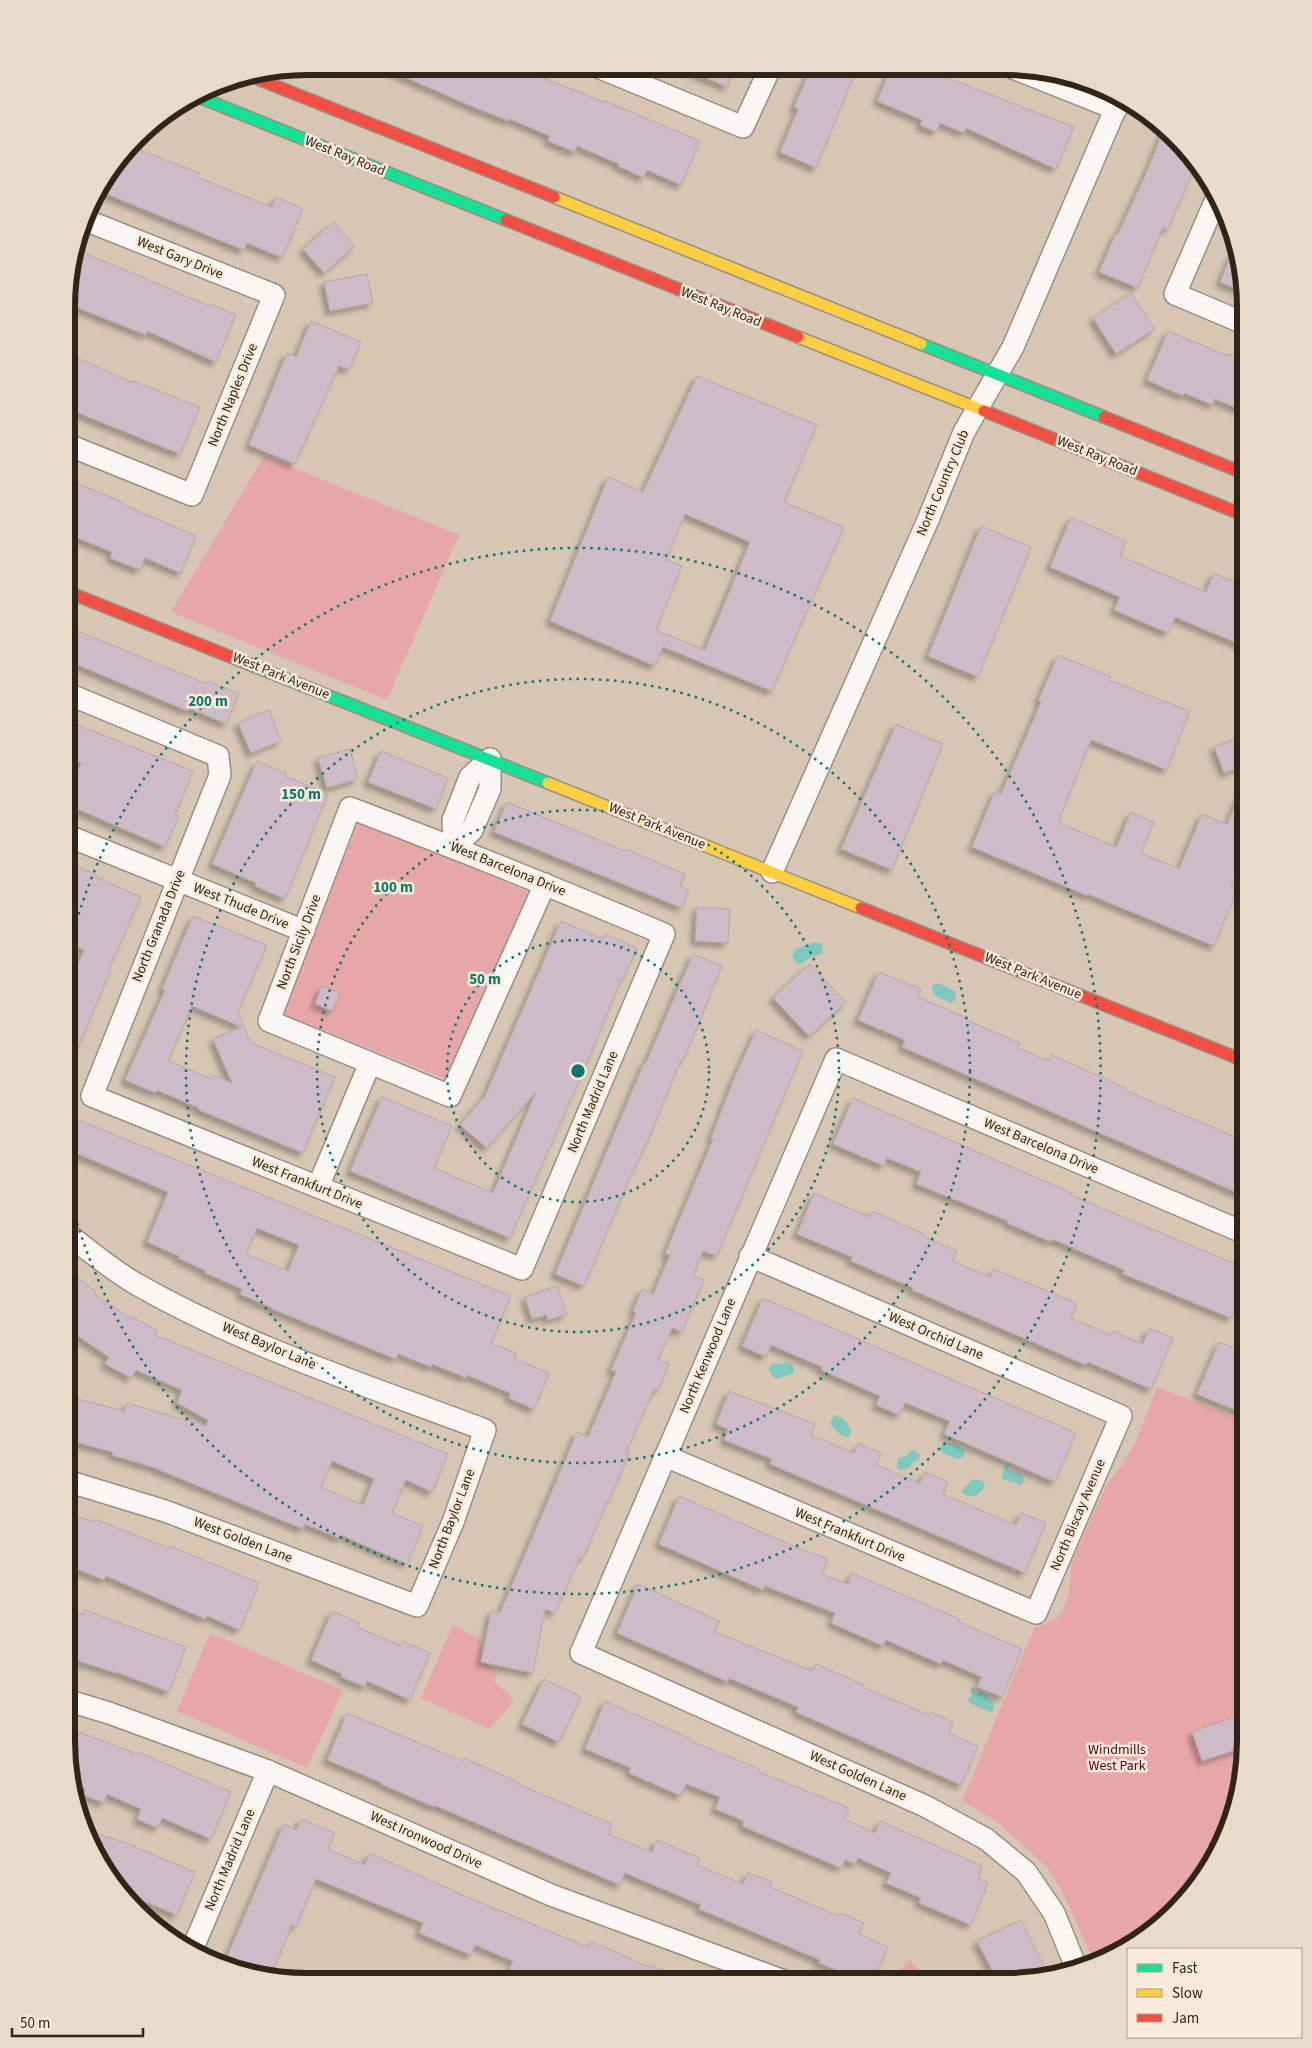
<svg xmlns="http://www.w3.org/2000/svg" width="1312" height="2048" viewBox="0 0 1312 2048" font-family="'Source Sans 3',sans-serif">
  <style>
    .green { fill: #e8a7a7 }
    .water { fill: #7fc8bf }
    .building { fill: #cfbac8; stroke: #b3a8a6; fill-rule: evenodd; filter: url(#shadow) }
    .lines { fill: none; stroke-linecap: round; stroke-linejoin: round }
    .street-casing { stroke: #9b8e80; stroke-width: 24 }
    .fast-casing { stroke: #9b8e80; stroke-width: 14 }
    .slow-casing { stroke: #9b8e80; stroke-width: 14 }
    .jam-casing { stroke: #9b8e80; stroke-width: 14 }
    .street { stroke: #f9f6f4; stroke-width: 21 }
    .fast { stroke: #16e098; stroke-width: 11 }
    .slow { stroke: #ffcf43; stroke-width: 11 }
    .jam { stroke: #f24e42; stroke-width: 11 }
    .ring { fill: none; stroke: #0f766e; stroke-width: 2.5; stroke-dasharray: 2.5 5 }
    .labels { text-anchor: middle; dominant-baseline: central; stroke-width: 5; stroke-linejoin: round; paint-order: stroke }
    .street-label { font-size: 14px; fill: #302517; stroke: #faead9 }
    .park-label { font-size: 14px; fill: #5a001f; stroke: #faead9 }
    .rim { fill: none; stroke: #302517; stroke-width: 6 }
    .centre { fill: #0f766e; stroke: #faead9; stroke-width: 2.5 }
    .ring-label { font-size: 15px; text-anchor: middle; font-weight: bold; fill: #0f766e; stroke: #faead9; stroke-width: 5; stroke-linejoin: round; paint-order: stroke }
  </style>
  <defs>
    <filter id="shadow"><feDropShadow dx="-4.5" dy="4.5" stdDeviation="2.5" flood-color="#0004"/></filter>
  </defs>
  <rect width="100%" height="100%" fill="#d6c6b3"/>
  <g class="green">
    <path d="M264 456 459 535 387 700 171 612Z"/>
    <path d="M359 820 528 892 446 1079 281 1013Z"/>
    <path d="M1157 1387 1245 1422V1757L1233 1818 1205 1875 1152 1932 1130 1944 1092 1958 1064 1895 1047 1867 996 1821 962 1801 1034 1628 1053 1621 1062 1612 1068 1598 1072 1561 1107 1484 1122 1465 1135 1444Z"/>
    <path d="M453 1625 481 1640 482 1658 497 1673 494 1681 515 1701 489 1729 421 1698Z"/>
    <path d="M210 1633 343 1690 307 1768 177 1711Z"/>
    <path d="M910 1960 920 1971 909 1981H890L889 1980Z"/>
  </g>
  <g class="water">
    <path d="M815 942 822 944 823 953 808 958 802 964 795 962 792 955 796 949Z"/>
    <path d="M938 983 955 991 956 1000 950 1003 933 994 932 986Z"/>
    <path d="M787 1362 793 1365 794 1373 776 1379 769 1371V1367L773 1363 780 1364Z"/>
    <path d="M835 1415C844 1419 847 1421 851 1431L849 1437C840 1436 834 1430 830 1422Z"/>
    <path d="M944 1442 957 1445 965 1451 963 1457 957 1459 943 1453 940 1449Z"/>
    <path d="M914 1450 919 1454V1459L913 1462 909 1468 901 1470 897 1468 898 1458 907 1456 910 1451Z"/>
    <path d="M1006 1464 1009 1466 1007 1469 1022 1475 1024 1480 1022 1485 1001 1478Z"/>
    <path d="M973 1479 983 1481 985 1485C981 1494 971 1501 962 1492L963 1489Z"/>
    <path d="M972 1688 975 1690V1693L982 1692 993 1702 994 1710 990 1712 970 1703 968 1699 973 1694 970 1690Z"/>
  </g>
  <g class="building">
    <path d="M380 66 516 67 604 102 605 101 700 141 681 185 647 170 644 178 618 166 619 164 577 146 575 152 548 141 550 136 510 119 509 121 473 107Z"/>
    <path d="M681 67H735L727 87Z"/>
    <path d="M811 68H857L816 168 780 152 798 109 794 107Z"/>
    <path d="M891 68H922L1074 127 1056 169 966 128 964 133 940 123 936 132 920 125 922 120 877 101Z"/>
    <path d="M1164 129 1197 162 1168 229 1163 227 1138 288 1099 272 1116 233 1118 234 1145 176Z"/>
    <path d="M132 147 199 173 197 177 272 207 276 197 303 209 283 256H278L247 243 244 250 99 191Z"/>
    <path d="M334 222 355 246 324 273 303 249Z"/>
    <path d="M1234 249 1239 273 1242 291 1220 282Z"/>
    <path d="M76 250 140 276 209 306 210 304 236 315 216 362 147 331 146 335 68 304V276Z"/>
    <path d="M367 274 373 303 330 311 324 282Z"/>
    <path d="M1131 293 1155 329 1116 354 1093 318Z"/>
    <path d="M311 321 361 342 349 370 339 366 295 464 249 445 287 353 296 357Z"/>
    <path d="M1168 331 1228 356 1229 354 1246 361V412L1215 399 1213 405 1184 393 1183 396 1147 380Z"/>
    <path d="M68 354 134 383V381L200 407 180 454 68 409Z"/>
    <path d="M697 376 817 425 784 502 844 527 772 691 663 647 655 666 550 621 608 477 643 492ZM685 514 750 542 705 650 656 630 682 566 666 560Z"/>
    <path d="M68 480 123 502 122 504 196 536 181 573 145 558 140 570 110 558 112 552 68 534Z"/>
    <path d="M1071 517 1126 541 1120 556 1206 592 1214 573 1246 587V647L1175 617 1168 633 1114 610 1120 597 1050 567Z"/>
    <path d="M981 526 1031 547 978 677 928 656Z"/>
    <path d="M68 627 207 684 208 681 239 694 226 724 189 708 188 711 68 661Z"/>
    <path d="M1058 655 1110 676 1109 680 1190 711 1167 770 1091 740 1058 822 1116 847 1131 812 1154 822 1141 853 1179 869 1202 814 1227 824 1246 781V852L1231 886 1238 889 1214 946 1088 894V896L972 847 995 791 1001 794 1041 702 1038 701Z"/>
    <path d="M269 710 281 741 251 753 238 723Z"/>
    <path d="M68 721 193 771 175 815 179 816 165 847 68 805V796L81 763 68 757Z"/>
    <path d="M896 724 943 744 892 870 841 849Z"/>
    <path d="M1246 735V765L1224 773 1214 747Z"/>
    <path d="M350 749 358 779 327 788 318 758Z"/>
    <path d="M381 751 448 778 436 809 368 782Z"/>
    <path d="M257 761 286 773 285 776 328 794 285 899 255 886 256 883 212 864Z"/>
    <path d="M507 802 625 851 626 849 685 874 680 886 689 890 682 908 494 832Z"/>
    <path d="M67 862 97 875 96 877 141 897 109 969 111 970 67 1074V990L84 950 67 943Z"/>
    <path d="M697 907 730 909 728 943 695 941Z"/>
    <path d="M193 916 267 945 238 1012 251 1043 335 1077 303 1153 199 1110V1108L157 1090 156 1093 125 1080 165 990 162 989ZM192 1006 242 1027 213 1039 232 1083 213 1075 212 1079 168 1061Z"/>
    <path d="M561 921 603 939 605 934 637 948 624 978 622 977 591 1054 510 1238 350 1171 382 1097 452 1126 434 1168 493 1193 536 1092 487 1148 460 1125 485 1096Z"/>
    <path d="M693 954 722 966 683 1061 681 1060 647 1143 630 1178 584 1286 555 1274 644 1063H646Z"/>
    <path d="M810 964 846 1002 809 1036 773 998Z"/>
    <path d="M879 972 921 989 918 997 967 1018 966 1020 1020 1043 1018 1048 1049 1061 1052 1055 1126 1088 1125 1090 1245 1141V1196L902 1047 905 1040 858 1020Z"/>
    <path d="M322 986 340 993 332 1011 315 1004Z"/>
    <path d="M756 1030 803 1051 717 1256 703 1251 693 1276 704 1280 682 1332 672 1328 658 1359 669 1364 658 1390 654 1389 626 1453 629 1454 609 1501 608 1500 583 1558 580 1557 555 1613 545 1609 533 1673 481 1662 491 1611 500 1613 577 1432 588 1437 616 1372 611 1370 636 1313 633 1311 642 1289 653 1294 670 1255 665 1254 713 1139 711 1138 733 1081Z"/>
    <path d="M853 1098 1072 1193 1071 1195 1245 1268V1285L1231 1318 1123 1274 1124 1270 1052 1239 1051 1242 1007 1223 1008 1221 916 1184 921 1172 887 1158 884 1166 833 1144Z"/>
    <path d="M76 1119 511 1296 491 1343 516 1353 514 1358 549 1373 534 1409 509 1398 510 1393 467 1375 466 1378 432 1364 431 1367 398 1354 396 1359 272 1309V1308L240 1294 242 1289 205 1273 206 1271 178 1258 179 1256 147 1242 168 1192 73 1152 77 1142 68 1139ZM257 1228 299 1245 288 1271 246 1254Z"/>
    <path d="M814 1193 870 1217 873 1211 924 1234 923 1236 957 1251 952 1261 990 1277 993 1269 1077 1303 1071 1318 1111 1335 1113 1331 1143 1344 1149 1328 1173 1338 1151 1389 1088 1362 1086 1365 912 1290 913 1288 851 1261 852 1257 797 1234Z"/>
    <path d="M67 1271 96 1291 94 1294 130 1318 131 1316 158 1331 155 1335 448 1454 432 1492 406 1480 392 1513 423 1526 407 1564 341 1535 339 1538 305 1524 303 1529 152 1467 112 1455 113 1452 67 1440V1396L124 1411 127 1403 206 1426 208 1420 177 1403 182 1390 136 1370 131 1378 105 1364 109 1357 67 1329ZM332 1461 374 1479 363 1505 321 1487Z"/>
    <path d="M557 1286 567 1314 548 1320 546 1315 532 1319 525 1297Z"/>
    <path d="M763 1298 1076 1433 1055 1482 944 1434 950 1421 905 1403 899 1415 876 1405 880 1396 821 1370 822 1367 771 1345 766 1357 742 1346Z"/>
    <path d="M1219 1342 1245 1353V1414L1197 1394Z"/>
    <path d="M729 1391 815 1424 811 1435 854 1453 859 1443 881 1453 876 1465 920 1483 925 1472 948 1482 943 1494 1016 1525 1021 1513 1046 1523 1025 1573 770 1464 772 1459 724 1440 728 1429 716 1424Z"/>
    <path d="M679 1496 798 1548 828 1559 822 1574 848 1584 852 1573 960 1619 959 1622 1022 1649 1002 1697 977 1687 982 1677 943 1660 941 1664 886 1640 883 1646 831 1623 835 1613 765 1586 763 1590 659 1544Z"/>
    <path d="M67 1513 94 1522 95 1519 169 1548 170 1546 259 1583 240 1630 207 1616 205 1619 106 1576 104 1580 66 1565Z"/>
    <path d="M638 1584 719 1621 715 1632 813 1671 816 1664 864 1685 863 1687 929 1715 930 1712 953 1722 949 1733 978 1746 961 1785 796 1712 798 1707 729 1678 728 1682 617 1633Z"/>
    <path d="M66 1610 84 1615 85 1610 186 1647 169 1692 116 1672V1673L66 1657Z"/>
    <path d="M332 1611 359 1623 357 1627 401 1646 403 1641 430 1653 410 1700 367 1681 365 1687 341 1677 342 1674 311 1660Z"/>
    <path d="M544 1679 581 1697 559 1742 522 1724Z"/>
    <path d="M605 1701 691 1739V1741L760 1769 759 1772 849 1808 844 1819 875 1833 880 1821 982 1866 978 1878 988 1883 971 1925 919 1903 921 1898 886 1883 891 1873 858 1858 855 1864 845 1860 841 1868 742 1826 744 1821 715 1809 720 1797 686 1784 681 1796 629 1773 631 1768 585 1749Z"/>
    <path d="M347 1713 463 1761 464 1758 518 1782V1784L612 1824 608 1834 652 1852 657 1840 700 1858 697 1865 743 1884 748 1873 772 1882 770 1887 839 1916 841 1913 864 1923 859 1934 888 1947 873 1981H863L819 1963 820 1960 699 1909 701 1905 625 1873 620 1885 434 1805V1807L381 1784 382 1783 327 1760Z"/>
    <path d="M1234 1717 1245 1747 1202 1761 1192 1732Z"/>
    <path d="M79 1732 137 1754 138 1752 231 1792 211 1839 162 1818 158 1828 137 1819 141 1809 107 1794 104 1803 83 1795 86 1789 75 1785 70 1757Z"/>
    <path d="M301 1819 335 1833 328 1849 365 1865 370 1853 467 1897 588 1947 591 1941 649 1967 650 1965 689 1981 536 1980 509 1969 513 1961 475 1945 471 1955 442 1943 419 1933 423 1923 316 1879 296 1927 292 1925 271 1975H265L226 1959 284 1824 296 1830Z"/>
    <path d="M84 1830 136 1846 135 1847 195 1872 177 1915 120 1891Z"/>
    <path d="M1021 1920 1045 1968 1025 1978 998 1982 977 1941Z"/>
  </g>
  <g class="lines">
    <defs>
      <g id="street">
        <path d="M598 67 743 127 770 68"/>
        <path d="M1013 68 1116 109"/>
        <path d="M1217 197 1175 294 1246 324"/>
        <path d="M68 445 192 495 274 295 85 220"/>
        <path d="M68 694 218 756 220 775 92 1096 522 1269 664 934C560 890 456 848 350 808L269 1021 450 1096 545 884"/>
        <path d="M68 836 304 931"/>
        <path d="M454 848 453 820 470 777 490 759"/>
        <path d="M454 848 472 830 490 789V759"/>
        <path d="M772 872 928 520 964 432 1013 347 1120 98"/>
        <path d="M318 1187 370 1063"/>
        <path d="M665 1456 1036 1613 1121 1416 750 1256"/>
        <path d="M67 1481 165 1511 417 1606 453 1522 485 1430C369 1386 247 1347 138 1285 113 1271 90 1251 67 1234"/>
        <path d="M66 1700 109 1713 268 1771 551 1895 784 1981"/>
        <path d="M192 1950 268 1771"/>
        <path d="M1076 1967 1054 1913 1026 1872 986 1839 925 1806 581 1653 836 1059 1245 1233"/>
      </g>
      <g id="fast">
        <path d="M196 96 506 220"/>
        <path d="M921 344 1104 417"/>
        <path d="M256 667 548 783"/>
      </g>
      <g id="slow">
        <path d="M554 197 921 344"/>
        <path d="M798 337 984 411"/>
        <path d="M548 783 861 908"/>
      </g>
      <g id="jam">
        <path d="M253 77 554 197"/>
        <path d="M506 220 798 337"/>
        <path d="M984 411 1246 516"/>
        <path d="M1104 417 1246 474"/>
        <path d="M68 592 256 667"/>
        <path d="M861 908 1245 1061"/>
      </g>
    </defs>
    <use href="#street" class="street-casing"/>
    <use href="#fast" class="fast-casing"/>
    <use href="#slow" class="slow-casing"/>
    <use href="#jam" class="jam-casing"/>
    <use href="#street" class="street"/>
    <use href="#fast" class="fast"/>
    <use href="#slow" class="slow"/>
    <use href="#jam" class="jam"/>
  </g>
  <g class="ring">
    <circle cx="578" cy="1071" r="131"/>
    <circle cx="578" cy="1071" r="261"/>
    <circle cx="578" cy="1071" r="392"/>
    <path d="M67 958A523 523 0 1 1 67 1184"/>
  </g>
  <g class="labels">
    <g class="street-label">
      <text transform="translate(345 156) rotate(22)">West Ray Road</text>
      <text transform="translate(180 258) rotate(22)">West Gary Drive</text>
      <text transform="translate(721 307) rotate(22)">West Ray Road</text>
      <text transform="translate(233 395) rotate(-68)">North Naples Drive</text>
      <text transform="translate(1097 456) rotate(22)">West Ray Road</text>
      <text transform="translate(943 483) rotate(-67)">North Country Club</text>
      <text transform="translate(281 676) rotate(22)">West Park Avenue</text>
      <text transform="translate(657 826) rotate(22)">West Park Avenue</text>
      <text transform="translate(508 869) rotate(22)">West Barcelona Drive</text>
      <text transform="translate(241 906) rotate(22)">West Thude Drive</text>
      <text transform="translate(159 926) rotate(-68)">North Granada Drive</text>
      <text transform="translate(299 942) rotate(-69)">North Sicily Drive</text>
      <text transform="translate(1033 976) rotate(22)">West Park Avenue</text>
      <text transform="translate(593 1102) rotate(-67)">North Madrid Lane</text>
      <text transform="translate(1041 1146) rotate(23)">West Barcelona Drive</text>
      <text transform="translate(307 1183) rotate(22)">West Frankfurt Drive</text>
      <text transform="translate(936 1336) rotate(23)">West Orchid Lane</text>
      <text transform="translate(269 1346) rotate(23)">West Baylor Lane</text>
      <text transform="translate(708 1356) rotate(-67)">North Kenwood Lane</text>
      <text transform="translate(1078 1515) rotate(-67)">North Biscay Avenue</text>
      <text transform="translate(452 1519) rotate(-69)">North Baylor Lane</text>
      <text transform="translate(850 1535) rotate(23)">West Frankfurt Drive</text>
      <text transform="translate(243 1540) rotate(21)">West Golden Lane</text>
      <text transform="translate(858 1776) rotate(24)">West Golden Lane</text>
      <text transform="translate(426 1840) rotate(24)">West Ironwood Drive</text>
      <text transform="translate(230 1860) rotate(-67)">North Madrid Lane</text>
    </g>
    <g class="park-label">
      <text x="1117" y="1750">Windmills<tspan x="1117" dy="16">West Park</tspan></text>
    </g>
  </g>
  <path d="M0 0H1312V2048H0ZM307 75H1005A232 232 0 0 1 1237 307V1741A232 232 0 0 1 1005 1973H307A232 232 0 0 1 75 1741V307A232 232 0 0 1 307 75Z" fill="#eadac9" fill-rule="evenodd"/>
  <path class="rim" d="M307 75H1005A232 232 0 0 1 1237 307V1741A232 232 0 0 1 1005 1973H307A232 232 0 0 1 75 1741V307A232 232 0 0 1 307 75Z"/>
  <circle cx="578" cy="1071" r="8" class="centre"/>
  <g class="ring-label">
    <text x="208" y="706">200 m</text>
    <text x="301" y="799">150 m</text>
    <text x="393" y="892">100 m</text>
    <text x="485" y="984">50 m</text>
  </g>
  <rect x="1127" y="1948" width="175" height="90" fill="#faead9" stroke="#a99b8b"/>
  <rect x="1137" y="1964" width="25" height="8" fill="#16e098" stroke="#a99b8b"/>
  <text x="1172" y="1973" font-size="15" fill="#302517">Fast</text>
  <rect x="1137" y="1989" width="25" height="8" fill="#ffcf43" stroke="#a99b8b"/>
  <text x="1172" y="1998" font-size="15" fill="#302517">Slow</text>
  <rect x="1137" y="2014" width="25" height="8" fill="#f24e42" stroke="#a99b8b"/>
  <text x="1172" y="2023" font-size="15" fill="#302517">Jam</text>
  <path d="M12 2028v8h131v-8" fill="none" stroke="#302517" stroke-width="2.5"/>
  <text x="20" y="2028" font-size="15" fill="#302517" stroke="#faead9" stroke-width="4" paint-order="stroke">50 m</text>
</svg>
